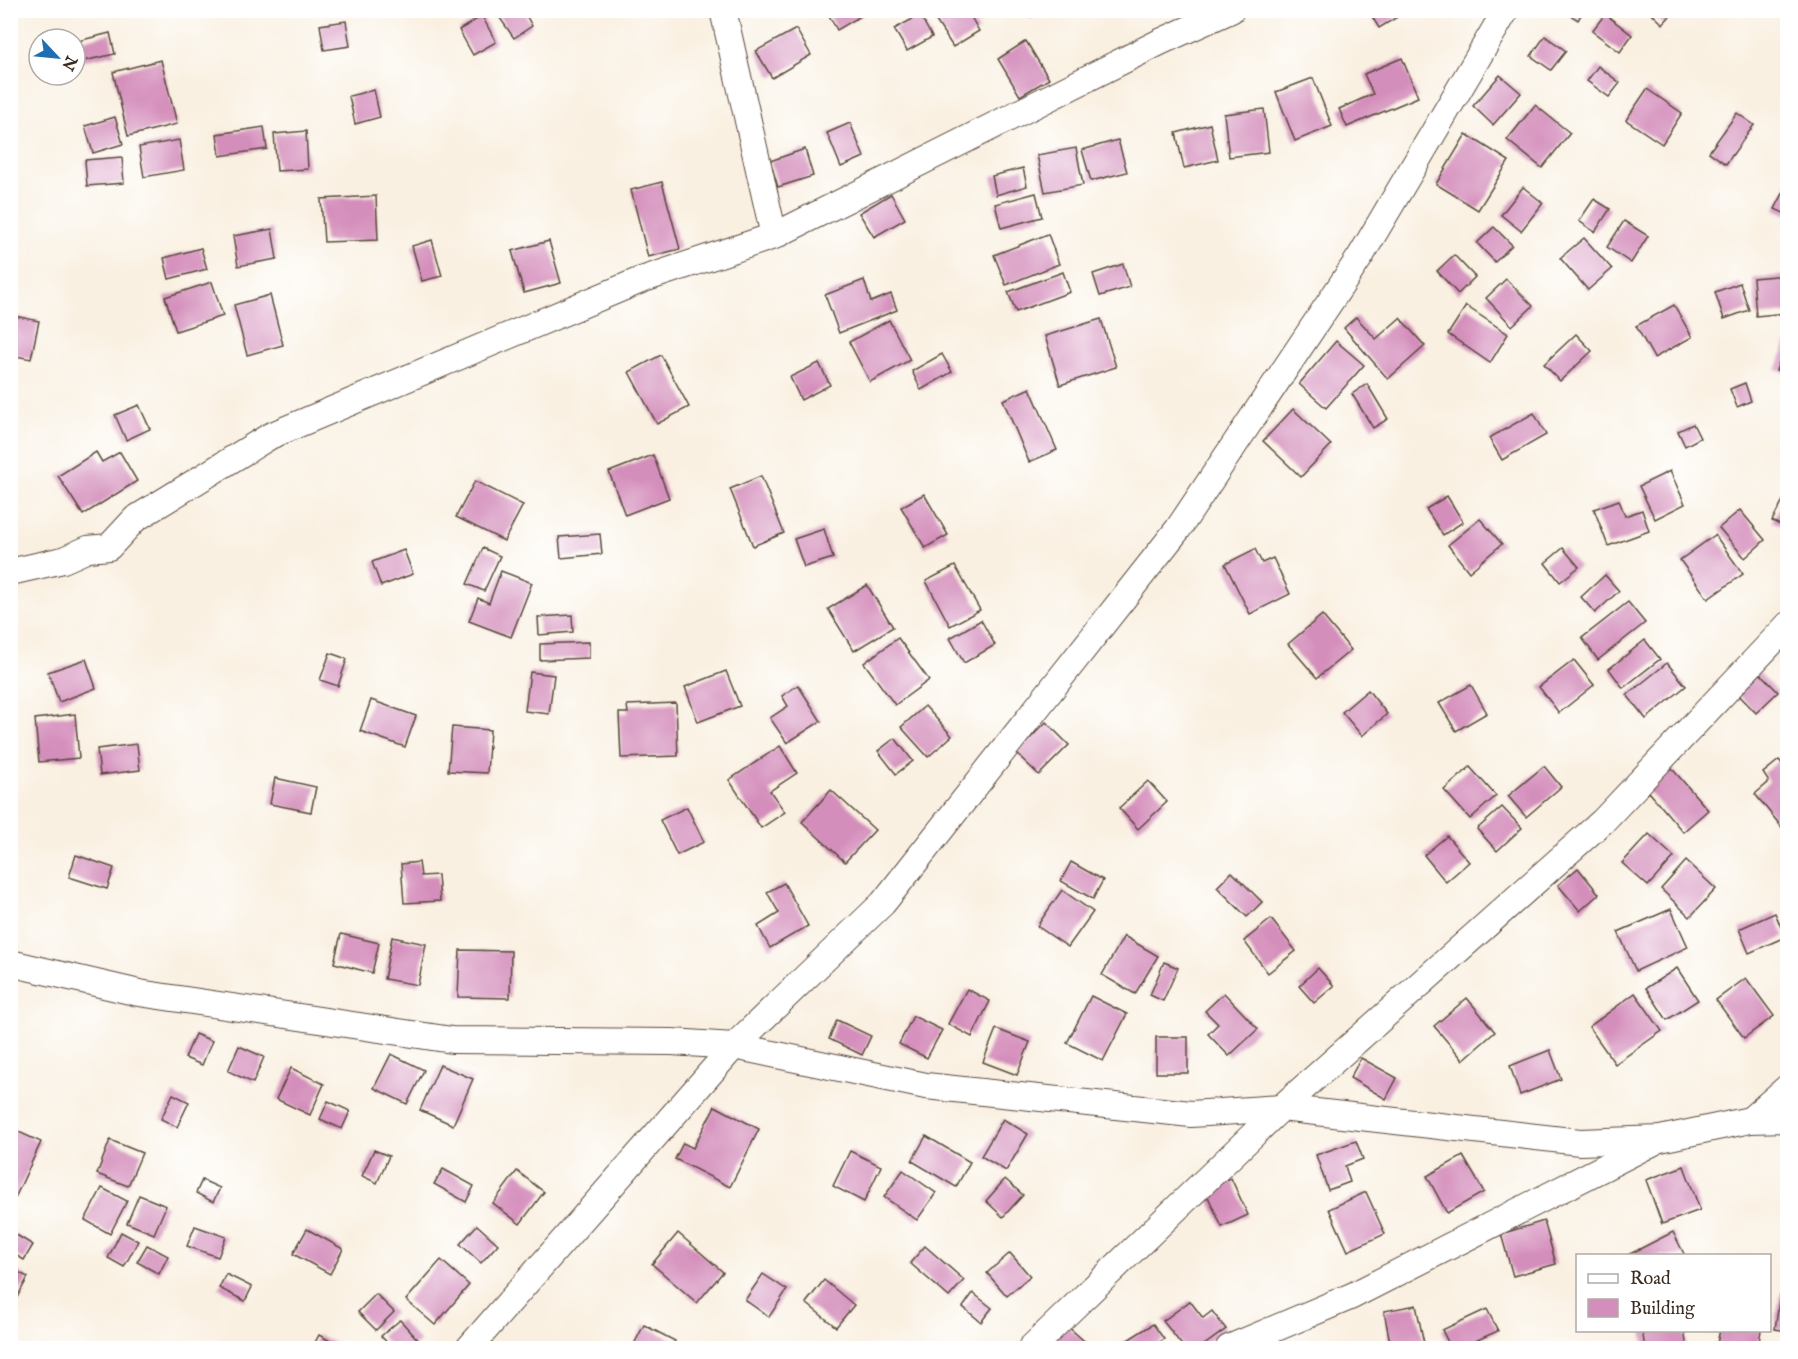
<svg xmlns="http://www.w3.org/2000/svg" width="1798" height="1359" viewBox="0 0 1798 1359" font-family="'IM FELL English',serif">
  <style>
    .building { fill: #d48ebb }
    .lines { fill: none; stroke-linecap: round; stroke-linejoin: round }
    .street-casing { stroke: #58483b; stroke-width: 28 }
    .street { stroke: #fff; stroke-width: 26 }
  </style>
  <rect width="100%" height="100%" fill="#fff"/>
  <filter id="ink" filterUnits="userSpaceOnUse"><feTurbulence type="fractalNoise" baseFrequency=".0167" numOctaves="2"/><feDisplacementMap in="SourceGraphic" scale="12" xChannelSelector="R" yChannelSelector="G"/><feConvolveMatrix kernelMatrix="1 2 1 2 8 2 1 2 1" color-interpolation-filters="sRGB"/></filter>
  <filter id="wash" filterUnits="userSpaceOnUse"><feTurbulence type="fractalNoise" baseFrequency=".008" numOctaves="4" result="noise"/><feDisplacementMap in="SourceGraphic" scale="24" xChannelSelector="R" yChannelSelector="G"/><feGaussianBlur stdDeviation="1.35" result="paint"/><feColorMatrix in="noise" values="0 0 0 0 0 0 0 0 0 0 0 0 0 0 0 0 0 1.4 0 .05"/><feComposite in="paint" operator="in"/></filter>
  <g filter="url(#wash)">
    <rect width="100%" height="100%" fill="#f9f0e1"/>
    <g id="blocks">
      <g class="building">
        <path d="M502 10H523L532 26 514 38 497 14Z"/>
        <path d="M826 10H871L837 30Z"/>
        <path d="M939 10H967L979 31 953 47 932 15Z"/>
        <path d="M978 10H995L982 18Z"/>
        <path d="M1027 10H1041L1031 17Z"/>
        <path d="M1368 10H1396L1399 16 1379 28Z"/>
        <path d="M1562 10H1584L1578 20Z"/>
        <path d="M1648 10H1675L1663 24Z"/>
        <path d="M1605 14 1632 35 1620 52 1592 31Z"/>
        <path d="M920 15 932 37 907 51 894 29Z"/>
        <path d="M482 16 496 42 473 55 459 30Z"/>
        <path d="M346 21 350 46 324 50 320 25Z"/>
        <path d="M796 29 811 55 772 78 756 51Z"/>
        <path d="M110 33 115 54 83 61 78 41Z"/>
        <path d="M1545 36 1566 51 1551 70 1531 56Z"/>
        <path d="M1026 41 1049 79 1020 96 998 59Z"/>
        <path d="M1402 58 1418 97 1347 127 1339 109 1373 94 1364 74Z"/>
        <path d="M161 60 177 124 128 136 113 72Z"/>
        <path d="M1598 66 1620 83 1609 97 1587 81Z"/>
        <path d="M1500 75 1521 93 1493 125 1473 106Z"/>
        <path d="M1313 78 1332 126 1295 141 1276 92Z"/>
        <path d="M1647 89 1682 113 1662 144 1626 120Z"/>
        <path d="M374 90 380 117 355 124 349 96Z"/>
        <path d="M1535 105 1570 133 1542 168 1507 140Z"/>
        <path d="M1264 109 1269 152 1229 157 1224 114Z"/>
        <path d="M1737 113 1754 125 1726 164 1709 152Z"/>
        <path d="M115 117 123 144 93 153 85 126Z"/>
        <path d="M850 123 864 157 841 167 827 133Z"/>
        <path d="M1210 124 1218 160 1184 168 1176 133Z"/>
        <path d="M264 127 267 149 220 156 217 134Z"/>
        <path d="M306 131 308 169 277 171 274 134Z"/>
        <path d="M1466 134 1509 161 1478 210 1436 184Z"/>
        <path d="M179 140 184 170 144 177 139 147Z"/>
        <path d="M1118 140 1127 172 1091 181 1082 150Z"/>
        <path d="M1076 148 1083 185 1045 192 1037 155Z"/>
        <path d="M805 149 813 176 778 187 770 161Z"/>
        <path d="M122 157 124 183 87 186 85 160Z"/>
        <path d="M1023 168 1027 186 996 195 992 176Z"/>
        <path d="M662 182 680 249 648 257 631 190Z"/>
        <path d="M1788 184V215L1775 209Z"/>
        <path d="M1523 187 1543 203 1521 231 1501 215Z"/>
        <path d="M1036 193 1042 217 1001 228 995 204Z"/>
        <path d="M891 194 905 219 874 237 859 213Z"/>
        <path d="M376 196 378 240 324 242 321 199Z"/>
        <path d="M1594 199 1610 209 1595 232 1579 221Z"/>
        <path d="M1624 221 1648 236 1631 263 1607 247Z"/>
        <path d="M1494 227 1512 245 1495 262 1477 243Z"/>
        <path d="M272 229 277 259 238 266 233 236Z"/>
        <path d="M1048 234 1059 264 1006 285 994 255Z"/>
        <path d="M1584 238 1612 269 1588 290 1560 258Z"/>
        <path d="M432 240 442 276 422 281 412 246Z"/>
        <path d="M549 241 561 283 524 293 512 251Z"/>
        <path d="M201 248 207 269 169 279 164 258Z"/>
        <path d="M1454 255 1475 277 1458 294 1437 271Z"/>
        <path d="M1123 264 1130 287 1100 296 1093 274Z"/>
        <path d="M1063 272 1070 292 1016 312 1008 292Z"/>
        <path d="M1788 275V313L1756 316 1753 278Z"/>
        <path d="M1506 279 1533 306 1512 326 1486 298Z"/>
        <path d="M864 280 871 302 891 294 897 310 839 333 825 295Z"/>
        <path d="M212 282 223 316 176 331 165 297Z"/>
        <path d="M1740 283 1749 310 1724 319 1715 292Z"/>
        <path d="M270 295 283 345 247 355 234 305Z"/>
        <path d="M1674 305 1692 337 1654 358 1636 326Z"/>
        <path d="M1466 306 1508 334 1490 363 1448 334Z"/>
        <path d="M10 315 39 321 31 359 10 355Z"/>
        <path d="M1356 317 1376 339 1400 318 1425 346 1388 379 1344 328Z"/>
        <path d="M1101 319 1116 367 1060 385 1045 336Z"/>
        <path d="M889 320 910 360 870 382 849 342Z"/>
        <path d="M1576 334 1592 351 1560 381 1544 364Z"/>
        <path d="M1336 341 1364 365 1326 408 1299 384Z"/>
        <path d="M1787 343H1788V374L1776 370Z"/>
        <path d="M942 354 952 372 921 390 912 371Z"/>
        <path d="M661 355 689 407 657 424 629 372Z"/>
        <path d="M819 363 830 385 801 400 790 377Z"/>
        <path d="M1745 383 1751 401 1737 407 1730 389Z"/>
        <path d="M1367 384 1388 419 1373 428 1352 394Z"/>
        <path d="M1030 388 1057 450 1029 462 1003 400Z"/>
        <path d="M139 405 150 429 126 440 115 415Z"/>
        <path d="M1293 409 1331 445 1301 477 1263 441Z"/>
        <path d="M1534 413 1546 435 1502 460 1489 438Z"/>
        <path d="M1693 424 1700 438 1685 446 1678 431Z"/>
        <path d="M96 452 102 462 120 452 137 481 83 515 58 476Z"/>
        <path d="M653 455 669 498 625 515 609 472Z"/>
        <path d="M1670 471 1685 504 1655 519 1639 486Z"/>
        <path d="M761 476 784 533 753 546 730 489Z"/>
        <path d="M475 481 523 505 504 541 456 517Z"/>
        <path d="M1788 491V529L1772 521Z"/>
        <path d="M924 494 948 535 925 548 901 507Z"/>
        <path d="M1447 496 1463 522 1443 535 1426 509Z"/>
        <path d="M1619 500 1625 516 1642 510 1649 531 1608 546 1594 509Z"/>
        <path d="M1740 510 1765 540 1745 558 1719 528Z"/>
        <path d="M1480 519 1502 544 1469 572 1448 545Z"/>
        <path d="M824 529 833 558 804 567 794 539Z"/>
        <path d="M600 534 602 554 561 558 559 537Z"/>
        <path d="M1715 535 1743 574 1708 599 1680 560Z"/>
        <path d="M483 548 500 556 484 591 467 584Z"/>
        <path d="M1563 548 1579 567 1560 582 1545 563Z"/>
        <path d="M1255 549 1262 563 1273 558 1290 594 1250 614 1225 564Z"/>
        <path d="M404 550 413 574 381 586 372 562Z"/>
        <path d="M955 566 980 610 950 626 926 581Z"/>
        <path d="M501 571 532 583 511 637 469 621 478 598 489 603Z"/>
        <path d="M1605 575 1619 591 1595 613 1581 597Z"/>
        <path d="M867 585 893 627 854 651 828 609Z"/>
        <path d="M1628 602 1645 623 1598 660 1582 638Z"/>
        <path d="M572 615 573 632 539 635 538 617Z"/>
        <path d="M1322 615 1351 650 1317 678 1288 644Z"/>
        <path d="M981 620 995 645 964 663 950 638Z"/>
        <path d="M898 638 929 680 895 705 864 663Z"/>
        <path d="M1645 640 1660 659 1623 688 1609 669Z"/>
        <path d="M589 642V658L540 660V644Z"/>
        <path d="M330 653 347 659 338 686 320 680Z"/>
        <path d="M86 659 96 688 59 702 48 672Z"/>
        <path d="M1574 660 1594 685 1559 713 1539 687Z"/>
        <path d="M1667 663 1686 686 1646 719 1627 695Z"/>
        <path d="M1755 668 1778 692 1756 713 1733 689Z"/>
        <path d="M726 671 740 706 698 722 685 687Z"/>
        <path d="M530 672 554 675 549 714 525 711Z"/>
        <path d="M798 685 821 721 787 743 770 718 788 706 782 696Z"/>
        <path d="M1471 685 1487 713 1456 731 1439 703Z"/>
        <path d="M1368 690 1387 714 1362 736 1342 712Z"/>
        <path d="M371 700 416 716 405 747 360 731Z"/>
        <path d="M676 703 678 756 621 758 619 713H628L627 705Z"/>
        <path d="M925 706 952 736 928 757 901 727Z"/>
        <path d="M75 714 79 758 39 762 35 719Z"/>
        <path d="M1046 722 1069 745 1039 775 1016 753Z"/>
        <path d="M452 727 490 730 487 773 448 771Z"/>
        <path d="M895 738 913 761 896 774 878 751Z"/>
        <path d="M137 744 140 770 100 775 97 749Z"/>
        <path d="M780 746 797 773 770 791 785 812 761 828 729 780Z"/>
        <path d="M1779 760 1788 770V827L1784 830 1755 794 1769 782 1763 773Z"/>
        <path d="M1668 764 1708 810 1683 832 1644 786Z"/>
        <path d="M1544 766 1561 787 1526 817 1508 796Z"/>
        <path d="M1470 767 1496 796 1470 819 1444 790Z"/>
        <path d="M275 778 316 787 311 812 270 804Z"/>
        <path d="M1148 781 1167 802 1138 829 1119 808Z"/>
        <path d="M831 790 875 830 845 862 802 822Z"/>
        <path d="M687 807 704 842 677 855 660 820Z"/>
        <path d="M1502 807 1522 828 1497 851 1477 829Z"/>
        <path d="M1649 834 1674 857 1648 886 1622 863Z"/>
        <path d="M1447 836 1469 862 1446 882 1424 855Z"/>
        <path d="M76 855 114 868 107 889 69 877Z"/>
        <path d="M1686 861 1716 889 1690 917 1661 889Z"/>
        <path d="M419 862 421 876 438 875 440 901 404 903 401 864Z"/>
        <path d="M1071 862 1103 880 1093 899 1061 881Z"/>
        <path d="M1578 868 1599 894 1580 911 1558 885Z"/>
        <path d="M1232 872 1262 902 1247 917 1217 887Z"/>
        <path d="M784 883 808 926 770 948 758 926 779 913 767 892Z"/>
        <path d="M1062 890 1093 912 1068 947 1037 926Z"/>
        <path d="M1671 909 1688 947 1636 971 1618 932Z"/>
        <path d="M1775 913 1785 937 1749 953 1739 929Z"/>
        <path d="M1271 919 1296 951 1268 973 1244 941Z"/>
        <path d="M341 934 379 943 372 973 334 963Z"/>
        <path d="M1124 936 1158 956 1135 994 1102 975Z"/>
        <path d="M392 937 426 944 418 985 384 979Z"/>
        <path d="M460 950 511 951 510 998 458 997Z"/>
        <path d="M1164 962 1178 968 1163 1001 1150 995Z"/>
        <path d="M1318 968 1334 986 1314 1003 1299 986Z"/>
        <path d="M1677 968 1698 1000 1667 1020 1646 988Z"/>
        <path d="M1746 978 1774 1016 1744 1038 1716 1000Z"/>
        <path d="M967 989 990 1001 972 1037 948 1024Z"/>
        <path d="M1224 993 1258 1029 1229 1056 1208 1034 1218 1024 1205 1011Z"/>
        <path d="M1635 993 1662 1031 1615 1064 1589 1027Z"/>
        <path d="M1091 996 1127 1014 1103 1061 1067 1043Z"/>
        <path d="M1467 998 1495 1032 1463 1060 1434 1026Z"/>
        <path d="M913 1016 942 1030 927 1058 899 1044Z"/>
        <path d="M837 1020 871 1036 862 1055 829 1039Z"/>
        <path d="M996 1029 1030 1042 1017 1075 983 1062Z"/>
        <path d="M195 1034 212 1041 202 1065 185 1058Z"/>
        <rect x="1156" y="1037" width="32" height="36"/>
        <path d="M239 1046 264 1057 253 1083 228 1071Z"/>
        <path d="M1550 1050 1561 1079 1520 1095 1510 1066Z"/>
        <path d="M391 1054 424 1070 407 1104 374 1088Z"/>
        <path d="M1361 1058 1397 1078 1386 1099 1350 1078Z"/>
        <path d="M440 1065 473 1079 453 1125 420 1110Z"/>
        <path d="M291 1068 324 1084 310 1115 276 1099Z"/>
        <path d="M173 1094 189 1102 177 1127 161 1119Z"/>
        <path d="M328 1101 350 1111 342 1129 320 1119Z"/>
        <path d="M715 1106 759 1129 730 1187 675 1159 683 1143 693 1148Z"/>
        <path d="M1003 1119 1028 1134 1006 1171 981 1156Z"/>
        <path d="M10 1128 41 1142 15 1198 10 1196Z"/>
        <path d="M926 1136 970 1162 956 1187 912 1161Z"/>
        <path d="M110 1140 142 1153 128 1186 97 1174Z"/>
        <path d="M1356 1141 1363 1159 1345 1166 1350 1182 1328 1190 1316 1155Z"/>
        <path d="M374 1150 389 1156 377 1183 362 1176Z"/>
        <path d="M850 1151 881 1166 864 1202 833 1186Z"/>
        <path d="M1463 1156 1484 1192 1447 1213 1427 1176Z"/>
        <path d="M1684 1166 1700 1210 1662 1224 1646 1180Z"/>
        <path d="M443 1169 474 1186 466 1202 434 1184Z"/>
        <path d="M903 1170 936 1193 917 1220 884 1197Z"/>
        <path d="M517 1171 544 1192 520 1224 493 1203Z"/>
        <path d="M1231 1178 1248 1215 1222 1227 1205 1190Z"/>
        <path d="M1005 1179 1023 1195 1003 1217 986 1201Z"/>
        <path d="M202 1180 220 1188 213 1202 196 1193Z"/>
        <path d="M102 1188 127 1201 110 1234 85 1220Z"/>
        <path d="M1366 1192 1385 1234 1348 1251 1329 1209Z"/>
        <path d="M139 1195 166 1206 154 1234 127 1223Z"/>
        <path d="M1544 1221 1556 1264 1513 1276 1501 1234Z"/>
        <path d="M477 1225 498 1244 481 1263 460 1244Z"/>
        <path d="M195 1226 226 1237 218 1257 187 1246Z"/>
        <path d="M307 1229 343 1249 330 1274 293 1254Z"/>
        <path d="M10 1231 33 1245 24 1260 10 1252Z"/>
        <path d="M121 1232 138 1241 124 1267 108 1258Z"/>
        <path d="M1673 1232 1685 1256H1626Z"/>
        <path d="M678 1233 723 1272 697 1303 652 1264Z"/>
        <path d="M147 1245 168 1256 159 1274 137 1262Z"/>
        <path d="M925 1246 964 1280 949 1297 910 1263Z"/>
        <path d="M1010 1253 1030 1276 1007 1296 987 1273Z"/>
        <path d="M441 1260 469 1285 435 1325 406 1300Z"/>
        <path d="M10 1268 28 1277 13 1305 10 1304Z"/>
        <path d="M226 1274 252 1287 245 1301 219 1288Z"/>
        <path d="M763 1274 787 1290 769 1317 745 1300Z"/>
        <path d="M824 1280 854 1305 836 1327 806 1303Z"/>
        <path d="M973 1293 992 1308 981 1322 963 1307Z"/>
        <path d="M376 1294 394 1312 376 1330 358 1312Z"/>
        <path d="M1780 1295 1788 1296V1331L1775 1329Z"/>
        <path d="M1190 1301 1203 1318 1212 1311 1226 1329 1200 1348H1184L1163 1321Z"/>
        <path d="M1416 1305 1425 1348H1391L1384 1311Z"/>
        <path d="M1487 1309 1498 1331 1459 1348H1451L1442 1330Z"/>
        <path d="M400 1320 420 1342 412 1348H392L381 1336Z"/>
        <path d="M1065 1324 1092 1348H1048Z"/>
        <path d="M1153 1324 1164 1339 1151 1348H1115Z"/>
        <path d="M644 1325 675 1341 671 1348H632Z"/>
        <path d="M1642 1330H1684L1687 1348H1645Z"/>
        <path d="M1720 1330H1761L1758 1348H1716Z"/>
        <path d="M319 1335 343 1348H312Z"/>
      </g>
    </g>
  </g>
  <g filter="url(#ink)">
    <use href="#blocks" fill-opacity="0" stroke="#58483b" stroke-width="1.5"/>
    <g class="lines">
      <defs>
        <g id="street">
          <path d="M723 10 774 236"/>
          <path d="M10 572 63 560 88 549 109 547 135 519 270 436 641 280 774 236 1160 42 1231 10"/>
          <path d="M10 963 139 993 452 1040 672 1042 734 1046 926 1086 1191 1114 1281 1108 1580 1142 1660 1139 1750 1120 1788 1119"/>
          <path d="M1750 1120 1788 1087"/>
          <path d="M469 1348 734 1046 883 903 1178 529 1360 257 1506 10"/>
          <path d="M1031 1348 1281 1108 1603 821 1788 625"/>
          <path d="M1229 1348 1352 1296 1652 1143"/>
        </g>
      </defs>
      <use href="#street" class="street-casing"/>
      <use href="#street" class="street"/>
    </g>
  </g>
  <rect width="1798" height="1359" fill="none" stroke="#fff" stroke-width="36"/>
  <rect x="1576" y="1254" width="195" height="78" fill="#ffffff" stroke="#b1aaa5" stroke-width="1.5"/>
  <rect x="1588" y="1274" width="30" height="9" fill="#ffffff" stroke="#b1aaa5" stroke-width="1.5"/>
  <text x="1630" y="1284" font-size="18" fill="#3b2a1e">Road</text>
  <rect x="1588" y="1299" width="30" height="18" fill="#d48ebb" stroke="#b1aaa5" stroke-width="1.5"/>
  <text x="1630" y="1314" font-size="18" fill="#3b2a1e">Building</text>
  <g transform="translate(57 57) rotate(116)"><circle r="28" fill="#ffffff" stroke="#b1aaa5" stroke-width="1.5"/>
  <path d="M0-4.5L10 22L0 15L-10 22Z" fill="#1f6fb2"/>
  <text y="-9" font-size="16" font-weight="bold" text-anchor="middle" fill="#3b2a1e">N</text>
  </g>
</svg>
